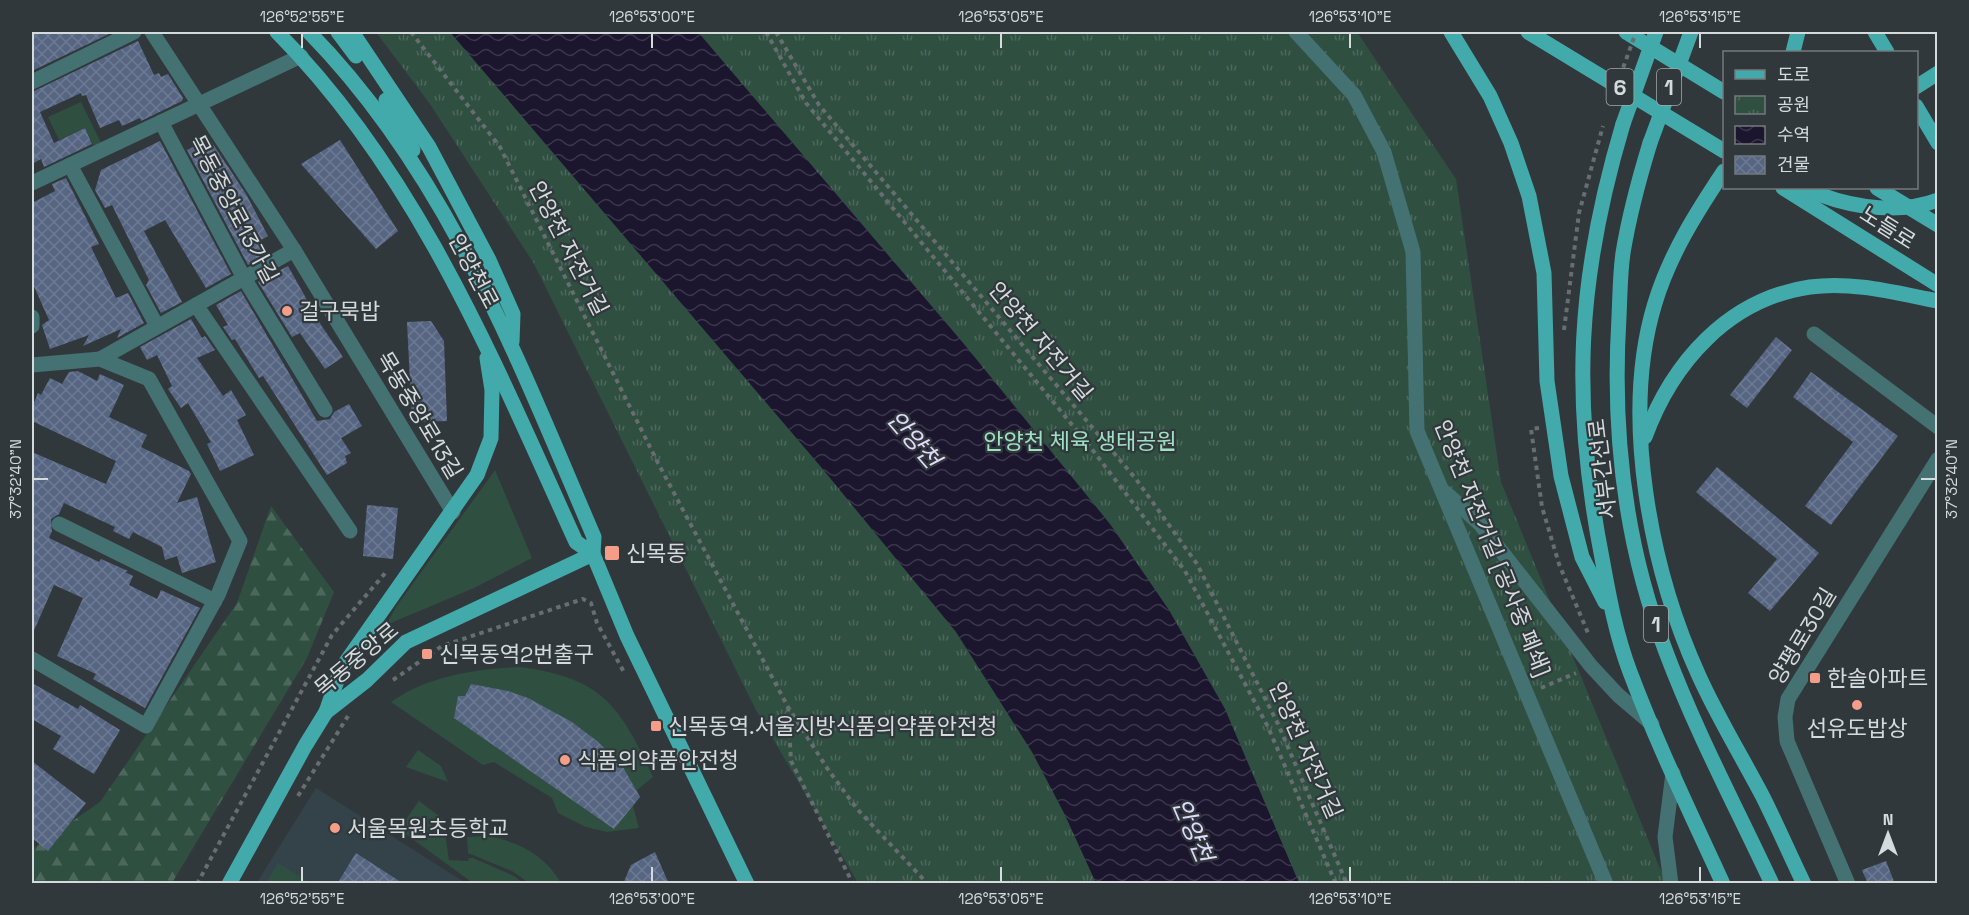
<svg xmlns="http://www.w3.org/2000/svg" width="1969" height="915" viewBox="0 0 1969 915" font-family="'Space Grotesk','Noto Sans KR',sans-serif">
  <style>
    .built { fill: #344249 }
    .green { fill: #2f4f41 }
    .forest { fill: url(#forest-firs) }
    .park { fill: url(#park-tufts) }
    .water { fill: url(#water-waves) }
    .building { fill: url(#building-cross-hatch) }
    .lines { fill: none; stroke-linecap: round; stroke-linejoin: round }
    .path { stroke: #676d70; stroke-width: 4; stroke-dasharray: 4.5 4.5; stroke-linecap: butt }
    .minor { stroke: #447172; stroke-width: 15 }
    .major { stroke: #43aaab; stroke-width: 15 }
    .path-bridge { stroke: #676d70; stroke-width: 4; stroke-dasharray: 4.5 4.5; stroke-linecap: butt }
    .major-bridge { stroke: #43aaab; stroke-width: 15 }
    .ticks { fill: none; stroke: #d5dadc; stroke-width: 2 }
    .poi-dot { fill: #f49e8a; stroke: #31383c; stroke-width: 2 }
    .labels { text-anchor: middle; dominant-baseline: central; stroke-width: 4.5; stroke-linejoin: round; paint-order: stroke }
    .shield { fill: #31383c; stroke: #a4a9ac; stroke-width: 1.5 }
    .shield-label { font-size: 21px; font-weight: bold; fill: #d5dadc }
    .street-label { font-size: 22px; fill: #d5dadc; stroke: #31383c }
    .poi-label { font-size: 22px; fill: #d5dadc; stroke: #31383c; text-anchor: start }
    .park-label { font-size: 22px; fill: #9ee1c2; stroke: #31383c }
    .water-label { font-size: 24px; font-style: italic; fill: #e2dafd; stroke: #31383c }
    .neatline { fill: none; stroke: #d5dadc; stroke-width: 2 }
    .ticks-label { font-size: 15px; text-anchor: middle; fill: #d5dadc }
  </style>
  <defs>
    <pattern id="forest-firs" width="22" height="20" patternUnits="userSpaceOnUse" patternTransform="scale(1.5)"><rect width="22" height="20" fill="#2f4f41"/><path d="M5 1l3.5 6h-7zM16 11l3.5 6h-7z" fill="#4c685c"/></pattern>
    <pattern id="park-tufts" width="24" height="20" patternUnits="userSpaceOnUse" patternTransform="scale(1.5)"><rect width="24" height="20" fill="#2f4f41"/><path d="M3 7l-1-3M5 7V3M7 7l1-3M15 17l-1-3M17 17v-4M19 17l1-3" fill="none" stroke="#4c685c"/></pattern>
    <pattern id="water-waves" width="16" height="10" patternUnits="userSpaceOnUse" patternTransform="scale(1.5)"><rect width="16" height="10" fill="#1c152e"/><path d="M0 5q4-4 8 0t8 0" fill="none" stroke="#3c364c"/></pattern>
    <pattern id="building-cross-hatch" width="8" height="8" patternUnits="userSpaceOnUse" patternTransform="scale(1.5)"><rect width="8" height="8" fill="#556582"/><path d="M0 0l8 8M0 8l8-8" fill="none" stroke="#6d7a93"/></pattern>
  </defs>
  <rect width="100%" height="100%" fill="#31383c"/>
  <path class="built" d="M316 788 442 868 466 883 256 884Z"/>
  <g class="green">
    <path d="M81 102 101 143 94 147 85 128 59 140 48 117Z"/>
    <path d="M495 470 532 558 474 588 386 625 396 607Z"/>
    <path d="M520 667C602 678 620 705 653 777L637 790 640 797 633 806 639 828 607 832 586 827 558 813 552 798 494 762 483 765 391 702C427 676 477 669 520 667Z"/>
    <path d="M418 750 441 766 448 782 406 767Z"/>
    <path d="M419 801 443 819 449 860 468 861 469 858H473L514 876 523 883H473L404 833 406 828 402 825Z"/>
    <path d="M488 836C519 842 545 855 561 883H529L512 871 468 853 467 837Z"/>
    <path d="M278 863 311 883H266Z"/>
  </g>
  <path class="forest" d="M271 506 334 592 307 658 172 883 32 884V849L100 802 237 603Z"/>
  <path class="park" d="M376 32H1357L1456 179 1501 482 1666 883H858L756 710 533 262 430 104Z"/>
  <path class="water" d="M450 32H698L964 344 1110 524 1169 610 1225 709 1299 883H1096L1064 813 1032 752 956 632 821 467Z"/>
  <g class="building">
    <path d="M32 32H113L32 71Z"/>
    <path d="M138 41 154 75 159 73 161 77 168 74 183 98 182 101 141 121 140 118 122 126 119 120 100 128 86 95 82 96 81 93 40 112 54 143 85 128 92 144 44 167 41 159 32 164V92Z"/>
    <path d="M209 138 246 194 268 236 261 240 268 253 248 265 187 150Z"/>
    <path d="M340 140 398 231 376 249 301 164Z"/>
    <path d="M160 141 231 274 206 288 165 220 144 231 182 302 161 313 146 285 149 280 112 205 105 208 95 190 101 170Z"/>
    <path d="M66 178 99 244 91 247 116 298 128 293 144 323 117 338 121 329 83 346 89 335 50 349 42 325 49 320 32 282V203L55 191 52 184Z"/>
    <path d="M288 266 321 325 343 357 325 369 300 333 292 337 258 282Z"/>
    <path d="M241 291 317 421 330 419 334 412 349 404 362 426 341 438 351 453 345 456 347 463 327 475 263 376 259 378 235 339 232 340 223 327 228 325 216 305Z"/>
    <path d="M191 319 202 338 205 336 215 350 197 358 223 396 231 390 246 415 237 420 254 455 220 471 207 444 211 442 188 403 181 408 168 389 172 386 157 355 147 360 140 347Z"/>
    <path d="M431 321 444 341 447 421 412 422 407 322Z"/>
    <path d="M1776 337 1792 350 1747 408 1730 395Z"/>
    <path d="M78 371 97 381 100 374 124 385 109 417 147 435 141 447 189 471 191 474 177 503 197 497 216 562 182 573 177 556 165 560 162 547 133 532 129 539 113 531 115 527 64 503 59 514 51 519 52 531 49 538 99 562 101 559 128 571 125 572 133 576 129 585 157 599 161 590 200 608 145 708 93 679 96 674 57 656 83 598 54 585 32 635V452L106 484 116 461 32 421V407L38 393 41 395 50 378 62 384 69 372Z"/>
    <path d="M1811 372 1898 436 1831 525 1805 506 1853 442 1793 397Z"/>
    <path d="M1717 467 1819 553 1770 611 1748 593 1777 559 1696 492Z"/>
    <path d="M367 505 398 508 393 559 363 556Z"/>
    <path d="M32 683 78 709 80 705 120 730 94 774 53 749 61 736 32 719Z"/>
    <path d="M471 684 508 691 528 698 572 722 597 741 623 767 640 797 614 829 454 718 458 696H465Z"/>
    <path d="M32 761 86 803 48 851 32 838Z"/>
    <path d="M655 852 669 884H623L631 865Z"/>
    <path d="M356 853 404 884H337Z"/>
    <path d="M1886 861 1895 884H1868L1862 870Z"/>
  </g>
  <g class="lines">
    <g class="path">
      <path d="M411 32 500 147 658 463 788 707 827 768 857 809 928 884"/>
      <path d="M766 32 806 103 1088 444 1185 571 1268 727 1336 884"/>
      <path d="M776 32 819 105 1136 479 1197 564 1278 724 1347 884"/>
      <path d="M1564 330 1579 213 1603 126"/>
      <path d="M1539 428 1531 429 1542 507 1559 564 1588 633"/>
      <path d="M393 680 442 646 583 599 591 603 597 623 625 674"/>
      <path d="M1541 688 1576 673"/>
      <path d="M788 707 791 761 853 884"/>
      <path d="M298 796 348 716"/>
      <path d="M197 884 332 635 387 571"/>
    </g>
    <g class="minor">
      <path d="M152 32 294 250 453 512"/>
      <path d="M1296 32 1354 95 1384 152 1413 252 1417 431 1606 884"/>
      <path d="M32 82 134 32"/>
      <path d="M161 122 244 278 325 410"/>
      <path d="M70 165 157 326"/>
      <path d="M32 183 301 56"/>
      <path d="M196 305 350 531"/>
      <path d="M32 317V326"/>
      <path d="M1814 334 1938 427"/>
      <path d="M100 359 294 250"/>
      <path d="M32 365 100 359 149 379 240 541 218 595 146 726 32 659"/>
      <path d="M1446 493 1480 524 1591 666 1618 695 1652 724"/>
      <path d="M59 524 215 601"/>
      <path d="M1671 884 1665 837 1673 773"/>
      <path d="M1848 884 1787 741 1785 717 1788 699 1938 459"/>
    </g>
    <g class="major">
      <path d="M277 32C418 174 494 362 576 542L593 554"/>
      <path d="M309 32C448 174 517 358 594 537L593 554 627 636 747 884"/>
      <path d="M338 32 356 56"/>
      <path d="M352 32 429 147 489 260 513 314 512 342"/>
      <path d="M1451 32 1490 96 1511 143 1529 196 1544 273 1547 381 1561 476 1582 557 1605 602"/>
      <path d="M1528 32 1724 151"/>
      <path d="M1626 32 1724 92"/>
      <path d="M1875 32 1887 52"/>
      <path d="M1793 52 1798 32"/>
      <path d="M1916 87 1938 73"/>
      <path d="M386 100 413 150"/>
      <path d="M1916 106 1938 143"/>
      <path d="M1623 124C1577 278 1571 400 1602 558 1609 597 1616 635 1630 672 1657 744 1691 814 1723 884"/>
      <path d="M1650 143C1639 179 1629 216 1623 253 1620 274 1620 296 1619 317 1612 430 1625 546 1666 652 1696 732 1736 807 1772 884"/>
      <path d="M1724 171C1696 213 1670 254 1655 303 1620 417 1651 571 1699 676 1718 718 1742 757 1763 797 1777 825 1790 855 1804 884"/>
      <path d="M1783 188 1938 285"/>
      <path d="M1805 188 1821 195"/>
      <path d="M1877 188 1938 225"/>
      <path d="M1645 437C1672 363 1728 299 1810 287 1853 281 1896 293 1938 301"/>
      <path d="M326 712 341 669 477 475 491 438 492 390 487 358"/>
      <path d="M229 884 305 746 326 712 367 680 406 642 593 554"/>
    </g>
    <path class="path-bridge" d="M1614 93 1636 32"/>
    <g class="major-bridge">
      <path d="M1623 124 1656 32"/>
      <path d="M1650 143 1691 32"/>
      <path d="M1821 195C1856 208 1901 214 1938 200"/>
    </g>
  </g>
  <path class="ticks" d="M302 33V48M652 33V48M1001 33V48M1350 33V48M1700 33V48M33 479H48M1921 479H1936M302 867V882M652 867V882M1001 867V882M1350 867V882M1700 867V882"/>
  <g class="poi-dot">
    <circle cx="287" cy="311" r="6"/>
    <rect x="604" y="545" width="16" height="16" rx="3"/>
    <rect x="421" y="648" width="12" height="12" rx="3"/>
    <rect x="1809" y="672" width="12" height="12" rx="3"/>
    <circle cx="1857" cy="705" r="6"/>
    <rect x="650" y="720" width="12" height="12" rx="3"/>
    <circle cx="565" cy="760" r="6"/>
    <circle cx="335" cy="828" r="6"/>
  </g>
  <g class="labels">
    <g class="shield">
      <rect x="1606.5" y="69" width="27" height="36" rx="4.5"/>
      <rect x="1657" y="69" width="24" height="36" rx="4.5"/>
      <rect x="1644" y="606" width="24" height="36" rx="4.5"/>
    </g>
    <g class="shield-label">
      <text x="1620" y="87">6</text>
      <text x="1669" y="87">1</text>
      <text x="1656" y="624">1</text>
    </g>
    <g class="street-label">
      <text transform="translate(234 209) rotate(62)">목동중앙로13가길</text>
      <text transform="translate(1888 227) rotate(32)">노들로</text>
      <text transform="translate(569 248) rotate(63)">안양천 자전거길</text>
      <text transform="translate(474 271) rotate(62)">안양천로</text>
      <text transform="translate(1041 341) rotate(50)">안양천 자전거길</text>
      <text transform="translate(420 415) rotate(59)">목동중앙로13길</text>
      <text transform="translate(1602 469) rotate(-97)">서부간선로</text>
      <text transform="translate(1493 548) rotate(68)">안양천 자전거길 [공사중 폐쇄]</text>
      <text transform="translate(1802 636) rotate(-59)">양평로30길</text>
      <text transform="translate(356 659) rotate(-40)">목동중앙로</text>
      <text transform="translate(1306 750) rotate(66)">안양천 자전거길</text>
    </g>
    <g class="poi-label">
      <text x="299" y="311">걸구묵밥</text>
      <text x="626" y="553">신목동</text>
      <text x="439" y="654">신목동역2번출구</text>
      <text x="1827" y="678">한솔아파트</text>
      <text x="668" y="726">신목동역.서울지방식품의약품안전청</text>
      <text x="1857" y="728" text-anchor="middle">선유도밥상</text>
      <text x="577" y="760">식품의약품안전청</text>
      <text x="347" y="828">서울목원초등학교</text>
    </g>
    <g class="park-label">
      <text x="1080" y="441">안양천 체육 생태공원</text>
    </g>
    <g class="water-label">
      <text transform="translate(914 439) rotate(49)">안양천</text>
      <text transform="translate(1193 830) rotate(67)">안양천</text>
    </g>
  </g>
  <rect width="1969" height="915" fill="none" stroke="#31383c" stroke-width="66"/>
  <rect x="1723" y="51" width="195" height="138" fill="#31383c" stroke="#73797c" stroke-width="1.5"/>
  <rect x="1735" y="70" width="30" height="9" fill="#43aaab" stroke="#73797c" stroke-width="1.5"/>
  <text x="1777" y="81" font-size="18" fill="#d5dadc">도로</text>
  <rect x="1735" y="96" width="30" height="18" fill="url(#park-tufts)" stroke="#73797c" stroke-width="1.5"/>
  <text x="1777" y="111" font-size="18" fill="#d5dadc">공원</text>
  <rect x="1735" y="126" width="30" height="18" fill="url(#water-waves)" stroke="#73797c" stroke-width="1.5"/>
  <text x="1777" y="141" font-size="18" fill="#d5dadc">수역</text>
  <rect x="1735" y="156" width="30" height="18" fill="url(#building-cross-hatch)" stroke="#73797c" stroke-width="1.5"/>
  <text x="1777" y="171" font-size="18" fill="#d5dadc">건물</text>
  <g transform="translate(1888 834)" stroke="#31383c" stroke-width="4.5" paint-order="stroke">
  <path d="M0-4.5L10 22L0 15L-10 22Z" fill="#d5dadc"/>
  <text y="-9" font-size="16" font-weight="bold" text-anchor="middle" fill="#d5dadc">N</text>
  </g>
  <rect x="33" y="33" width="1903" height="849" class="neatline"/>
  <g class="ticks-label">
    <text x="302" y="22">126°52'55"E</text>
    <text x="652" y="22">126°53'00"E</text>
    <text x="1001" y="22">126°53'05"E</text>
    <text x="1350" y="22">126°53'10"E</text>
    <text x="1700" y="22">126°53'15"E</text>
    <text transform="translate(16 479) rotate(-90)" y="5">37°32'40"N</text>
    <text transform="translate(1952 479) rotate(-90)" y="5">37°32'40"N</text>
    <text x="302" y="904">126°52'55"E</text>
    <text x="652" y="904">126°53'00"E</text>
    <text x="1001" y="904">126°53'05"E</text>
    <text x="1350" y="904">126°53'10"E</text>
    <text x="1700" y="904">126°53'15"E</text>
  </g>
</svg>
